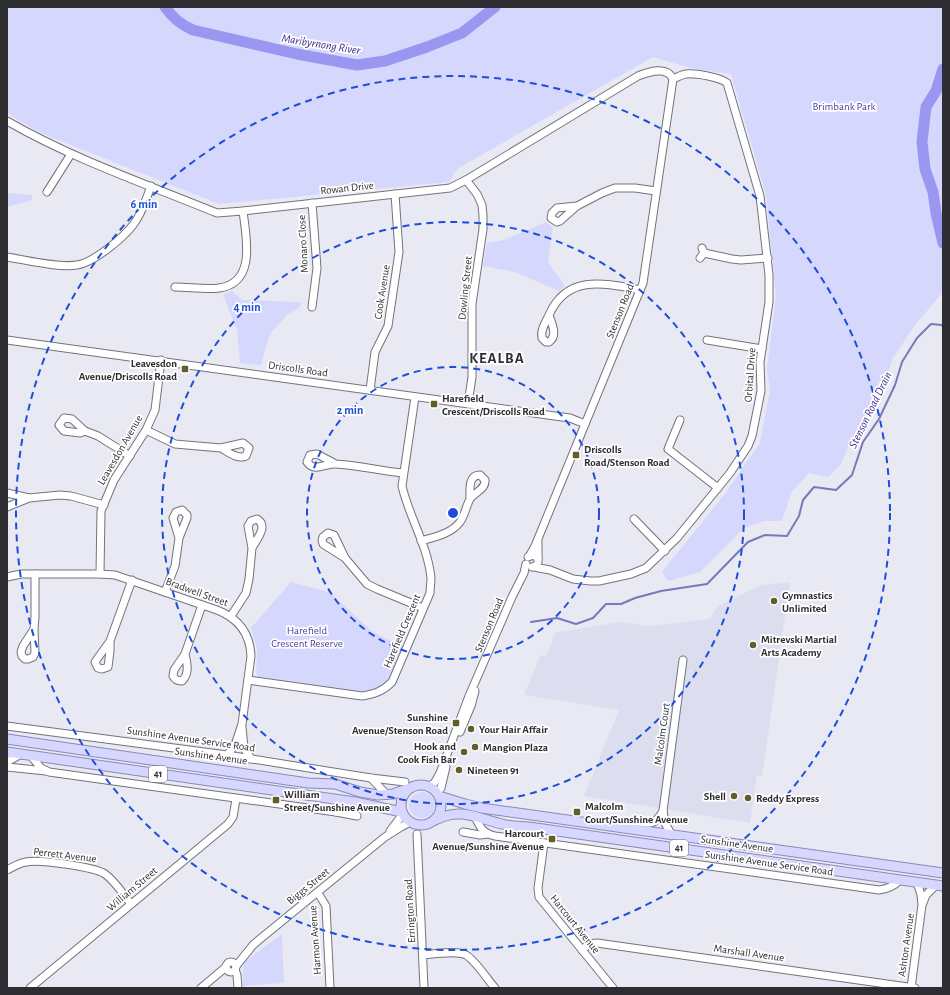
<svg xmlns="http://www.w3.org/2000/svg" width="950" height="995" viewBox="0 0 950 995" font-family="'Alegreya Sans',sans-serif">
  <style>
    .built { fill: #dcddef }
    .green { fill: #d6d7fc }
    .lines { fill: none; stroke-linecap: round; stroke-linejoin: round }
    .stream { stroke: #7a78b8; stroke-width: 2 }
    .river { stroke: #9a97f1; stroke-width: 11 }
    .minor-casing { stroke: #73737d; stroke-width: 9 }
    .major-casing { stroke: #898ab7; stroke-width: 11 }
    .minor { stroke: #fff; stroke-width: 7 }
    .major { stroke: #d6d6ff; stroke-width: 9 }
    .ring { fill: none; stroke: #1d4ed8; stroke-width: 2; stroke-dasharray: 7 5 }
    .poi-dot { fill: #625d2a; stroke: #fff; stroke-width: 1.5 }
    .labels { text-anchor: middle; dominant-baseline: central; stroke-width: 3.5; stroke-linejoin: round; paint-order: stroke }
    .shield { fill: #fff; stroke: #6d6d70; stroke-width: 1 }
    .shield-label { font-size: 10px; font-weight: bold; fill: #2e2e32 }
    .park-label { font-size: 11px; fill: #4e40a8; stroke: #fff }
    .street-label { font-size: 11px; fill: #2e2e32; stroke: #fff }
    .poi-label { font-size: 11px; font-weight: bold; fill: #2e2e32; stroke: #fff; text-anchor: start }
    .water-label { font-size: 12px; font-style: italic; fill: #3d2a91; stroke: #fff }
    .district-label { font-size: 15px; font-weight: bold; letter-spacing: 1px; fill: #2e2e32; stroke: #fff }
    .centre { fill: #1d4ed8; stroke: #fff; stroke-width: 2 }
    .ring-label { font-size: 12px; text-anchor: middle; font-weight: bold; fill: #1d4ed8; stroke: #fff; stroke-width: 3.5; stroke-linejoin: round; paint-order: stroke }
  </style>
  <rect width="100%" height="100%" fill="#e9e9f4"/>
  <path class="built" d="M790 582 762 776 757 775 750 823 584 796 619 710 524 695 540 656 547 655 555 633 619 622 650 626 710 619 718 606 761 585Z"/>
  <g class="green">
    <path d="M7 7H943V292L915 325 893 358 878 404 852 441 839 467 828 477 809 473 791 493 782 521H764L744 528 700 572 668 581 662 572 724 495 760 443 770 390 767 368 776 296 766 195 731 74 690 68 653 57 457 169 449 182 219 204 38 132 7 113Z"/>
    <path d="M7 193 32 195V200L7 207Z"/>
    <path d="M546 222 553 227 548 262 565 286 559 291 515 272 483 266 487 243 504 240Z"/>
    <path d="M232 291 242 300 301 302 300 307 288 314 270 334 261 365 240 363 237 330 223 295Z"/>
    <path d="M291 582 329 592 373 632 404 647C391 675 389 693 353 691L258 677C254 669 258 659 257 651 256 643 253 636 251 628Z"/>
    <circle cx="422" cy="805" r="13"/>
    <path d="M282 934 284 983 243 986V963Z"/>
  </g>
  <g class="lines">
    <path class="stream" d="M531 622 557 618 576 624 593 618 606 604H621L635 598 661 591 707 584 748 542 765 535 787 536 799 516 803 500 814 487 836 490 852 475 863 442 879 419 895 385 902 362 917 338 931 324 942 325 943 327"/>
    <g class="river">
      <path d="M165 7C173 18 180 24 193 30L297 54 357 65 385 61 427 47 462 33 495 7"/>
      <path d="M943 69 936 91 926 107 922 142 925 169 933 192 936 213 943 243"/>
    </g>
    <defs>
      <g id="minor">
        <path d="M7 121C73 159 146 184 217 213L243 211 450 188 466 180 638 76C648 72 667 65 673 79"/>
        <path d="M466 180 477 194 482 205 483 216V229L472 304V377L468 404"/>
        <path d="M47 192 71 154"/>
        <path d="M577 206 557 208 552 213 551 218 557 222 560 221 577 206 602 193 615 188H635L656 191"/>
        <path d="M704 253 732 259 741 260 768 258"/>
        <path d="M7 257C26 260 58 268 77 265 93 263 123 238 133 225 142 214 146 199 151 186"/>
        <path d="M700 258 704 253 702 248"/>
        <path d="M175 287C189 287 206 290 219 288 257 283 246 237 243 211"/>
        <path d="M312 307 317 268 312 203"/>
        <path d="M549 315C552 324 558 336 549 342H546L542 338C540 330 546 322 549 315 567 274 604 283 640 290"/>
        <path d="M7 340 562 417 570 418 585 424"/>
        <path d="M707 340 762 349"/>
        <path d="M370 390 375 352 388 326 399 252 395 194"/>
        <path d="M680 420 668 449 718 488"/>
        <path d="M146 430 175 444 221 448 243 443 249 448 246 456C238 460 228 452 221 448"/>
        <path d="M85 431 80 433 64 431 59 425 64 418 72 419 85 431 98 436 130 456"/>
        <path d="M334 463 317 454 310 455 307 462C315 473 325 463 335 464 358 465 381 471 403 473"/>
        <path d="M7 493 29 498"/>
        <path d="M7 507 29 498 60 495 71 496 104 505"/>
        <path d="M634 519 665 551"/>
        <path d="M421 541C434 537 451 534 460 522 465 515 466 506 470 499 475 492 486 489 485 480L480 475C468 475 470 490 470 499"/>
        <path d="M530 555 535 546 643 283 673 79"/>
        <path d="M528 557 533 555 538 558"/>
        <path d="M345 558 334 535 328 533 323 537 322 540 323 544 345 558 367 584 377 589 423 608"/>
        <path d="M532 567 537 565 538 562V542"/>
        <path d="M534 567 550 570 573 579 590 581H599L631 574 646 568 677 538 730 473 748 446 752 436 761 391 760 362 769 302V275L760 196 727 83C720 77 695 73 686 74 681 75 677 77 673 79"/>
        <path d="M100 574 101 511 114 480 146 430 155 410 161 360"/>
        <path d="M7 577 21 574H100L115 575 217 610C238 618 250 633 251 656L242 724 235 745 227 755"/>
        <path d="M165 592 175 566 179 538 187 518V515L182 510 176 512 173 518 179 538"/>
        <path d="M231 616 246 593 249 579 252 548 248 526 251 521 257 519C269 526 256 540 252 548"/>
        <path d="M34 629 23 646 21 652 22 656 25 659H28L33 657 35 653 34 629 35 617V574"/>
        <path d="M110 641V651L108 667 102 669 98 668 95 662 110 641 132 580"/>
        <path d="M185 654C187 663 190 673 182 681 178 681 175 680 173 676L174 670 185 654 202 605"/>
        <path d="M248 680 362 696C375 694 383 691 392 682L430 593C430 588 431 583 431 578 428 546 409 517 402 486L415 397"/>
        <path d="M7 726 227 755 371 778 405 782"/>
        <path d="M242 727 244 748 251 759"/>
        <path d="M460 732 471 706 475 691"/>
        <path d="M31 756 41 768 49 772 336 812 357 816"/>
        <path d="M7 762 21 754"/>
        <path d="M7 767 46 771"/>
        <path d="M371 778 387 795"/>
        <path d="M429 787 435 782 440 773 469 696 512 597 524 573 526 564"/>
        <path d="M437 793 441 788 446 767"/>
        <path d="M336 812 355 802"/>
        <path d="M475 816C479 826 483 834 495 836L879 890C887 889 894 886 900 880"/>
        <path d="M615 825C620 824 626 822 631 822 648 820 651 831 663 811"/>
        <path d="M390 831 403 814"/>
        <path d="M463 832 480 835 488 834"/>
        <path d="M417 834 424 988"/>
        <path d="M671 834 665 823 663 811 683 660"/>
        <path d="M544 843 538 888 539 897 613 988"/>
        <path d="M7 870C13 867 19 863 26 862 39 859 95 867 105 874 115 881 123 894 131 904"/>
        <path d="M318 893 326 906 330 988"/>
        <path d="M923 903 926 895 936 885"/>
        <path d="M582 950 589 944 597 943 915 988"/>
        <path d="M423 955C434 954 457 950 466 955 476 961 487 979 495 988"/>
        <circle cx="231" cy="967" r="5"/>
        <path d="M236 966 253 945 260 939 385 837 401 827 410 822"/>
        <path d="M235 970 237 975 238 988"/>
        <path d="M30 988 228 824 233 817 236 799"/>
        <path d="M201 988 226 967"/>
        <path d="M911 988 922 905 921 895 917 882"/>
      </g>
      <g id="major">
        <path d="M7 739 308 783 335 784 360 792 378 795 393 794 410 788"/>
        <path d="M7 752 355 802 402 812"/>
        <circle cx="421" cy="805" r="20"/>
        <path d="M439 796 465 804 482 808 943 873"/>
        <path d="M435 820C461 807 476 818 502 824 513 827 525 826 536 828L943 886"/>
      </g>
    </defs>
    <use href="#minor" class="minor-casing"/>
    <use href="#major" class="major-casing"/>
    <use href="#minor" class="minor"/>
    <use href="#major" class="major"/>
  </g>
  <g class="ring">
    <circle cx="453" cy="513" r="146"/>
    <circle cx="453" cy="513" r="291"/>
    <circle cx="453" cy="513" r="437"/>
  </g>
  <g class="poi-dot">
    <rect x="181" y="365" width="8" height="8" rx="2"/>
    <rect x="430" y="400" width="8" height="8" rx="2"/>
    <rect x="572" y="451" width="8" height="8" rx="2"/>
    <circle cx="774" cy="601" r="4"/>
    <circle cx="753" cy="645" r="4"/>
    <rect x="452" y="719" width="8" height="8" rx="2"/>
    <circle cx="471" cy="729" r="4"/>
    <circle cx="475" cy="747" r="4"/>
    <circle cx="464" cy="752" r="4"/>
    <circle cx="459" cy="770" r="4"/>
    <circle cx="734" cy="796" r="4"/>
    <circle cx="748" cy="798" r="4"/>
    <rect x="272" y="796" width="8" height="8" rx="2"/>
    <rect x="573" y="808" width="8" height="8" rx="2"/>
    <rect x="548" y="835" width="8" height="8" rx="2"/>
  </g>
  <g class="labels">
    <g class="shield">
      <rect x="149" y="766" width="18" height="16" rx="3"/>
      <rect x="670" y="840" width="18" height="16" rx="3"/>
    </g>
    <g class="shield-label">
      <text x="158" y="774">41</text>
      <text x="679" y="848">41</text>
    </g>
    <g class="park-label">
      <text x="844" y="106">Brimbank Park</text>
      <text x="307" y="630">Harefield<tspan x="307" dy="13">Crescent Reserve</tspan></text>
    </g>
    <g class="street-label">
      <text transform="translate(347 188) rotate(-6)">Rowan Drive</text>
      <text transform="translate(303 244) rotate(-93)">Monaro Close</text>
      <text transform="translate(465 288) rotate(-84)">Dowling Street</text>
      <text transform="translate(382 292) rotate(-81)">Cook Avenue</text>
      <text transform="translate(620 311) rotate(-68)">Stenson Road</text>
      <text transform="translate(298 369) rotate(8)">Driscolls Road</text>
      <text transform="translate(750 375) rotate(-86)">Orbital Drive</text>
      <text transform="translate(120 450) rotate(-60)">Leavesdon Avenue</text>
      <text transform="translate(197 592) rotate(20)">Bradwell Street</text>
      <text transform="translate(489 625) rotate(-67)">Stenson Road</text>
      <text transform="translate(402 631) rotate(-67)">Harefield Crescent</text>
      <text transform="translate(662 734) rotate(-82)">Malcolm Court</text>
      <text transform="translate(191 739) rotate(8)">Sunshine Avenue Service Road</text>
      <text transform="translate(211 756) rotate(8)">Sunshine Avenue</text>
      <text transform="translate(737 844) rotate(8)">Sunshine Avenue</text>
      <text transform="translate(65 855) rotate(7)">Perrett Avenue</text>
      <text transform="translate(769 863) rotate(8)">Sunshine Avenue Service Road</text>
      <text transform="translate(308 886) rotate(-39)">Biggs Street</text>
      <text transform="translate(132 889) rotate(-40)">William Street</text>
      <text transform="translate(410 911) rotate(-93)">Errington Road</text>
      <text transform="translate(575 924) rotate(51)">Harcourt Avenue</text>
      <text transform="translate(315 940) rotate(-94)">Harmon Avenue</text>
      <text transform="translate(906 945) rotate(-82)">Ashton Avenue</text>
      <text transform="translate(749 953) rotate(8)">Marshall Avenue</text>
    </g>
    <g class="poi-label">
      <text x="177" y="363" text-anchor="end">Leavesdon<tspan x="177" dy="13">Avenue/Driscolls Road</tspan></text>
      <text x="442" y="398">Harefield<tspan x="442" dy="13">Crescent/Driscolls Road</tspan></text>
      <text x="584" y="449">Driscolls<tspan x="584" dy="13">Road/Stenson Road</tspan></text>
      <text x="782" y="595">Gymnastics<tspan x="782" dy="13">Unlimited</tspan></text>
      <text x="761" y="639">Mitrevski Martial<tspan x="761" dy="13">Arts Academy</tspan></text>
      <text x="448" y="717" text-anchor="end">Sunshine<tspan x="448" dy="13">Avenue/Stenson Road</tspan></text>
      <text x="479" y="729">Your Hair Affair</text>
      <text x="456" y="746" text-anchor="end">Hook and<tspan x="456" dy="13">Cook Fish Bar</tspan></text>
      <text x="483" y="747">Mangion Plaza</text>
      <text x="467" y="770">Nineteen 91</text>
      <text x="284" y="794">William<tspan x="284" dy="13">Street/Sunshine Avenue</tspan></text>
      <text x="726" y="796" text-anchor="end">Shell</text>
      <text x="756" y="798">Reddy Express</text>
      <text x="585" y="806">Malcolm<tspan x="585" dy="13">Court/Sunshine Avenue</tspan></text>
      <text x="544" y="833" text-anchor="end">Harcourt<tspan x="544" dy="13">Avenue/Sunshine Avenue</tspan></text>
    </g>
    <g class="water-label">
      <text transform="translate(321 44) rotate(9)">Maribyrnong River</text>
      <text transform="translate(870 410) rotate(-64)">Stenson Road Drain</text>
    </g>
    <g class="district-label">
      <text x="497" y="358">KEALBA</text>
    </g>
  </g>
  <circle cx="453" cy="513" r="6" class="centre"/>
  <g class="ring-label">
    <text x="144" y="208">6 min</text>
    <text x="247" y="311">4 min</text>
    <text x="350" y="414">2 min</text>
  </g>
  <rect width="950" height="995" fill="none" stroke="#2e2e32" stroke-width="16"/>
</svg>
